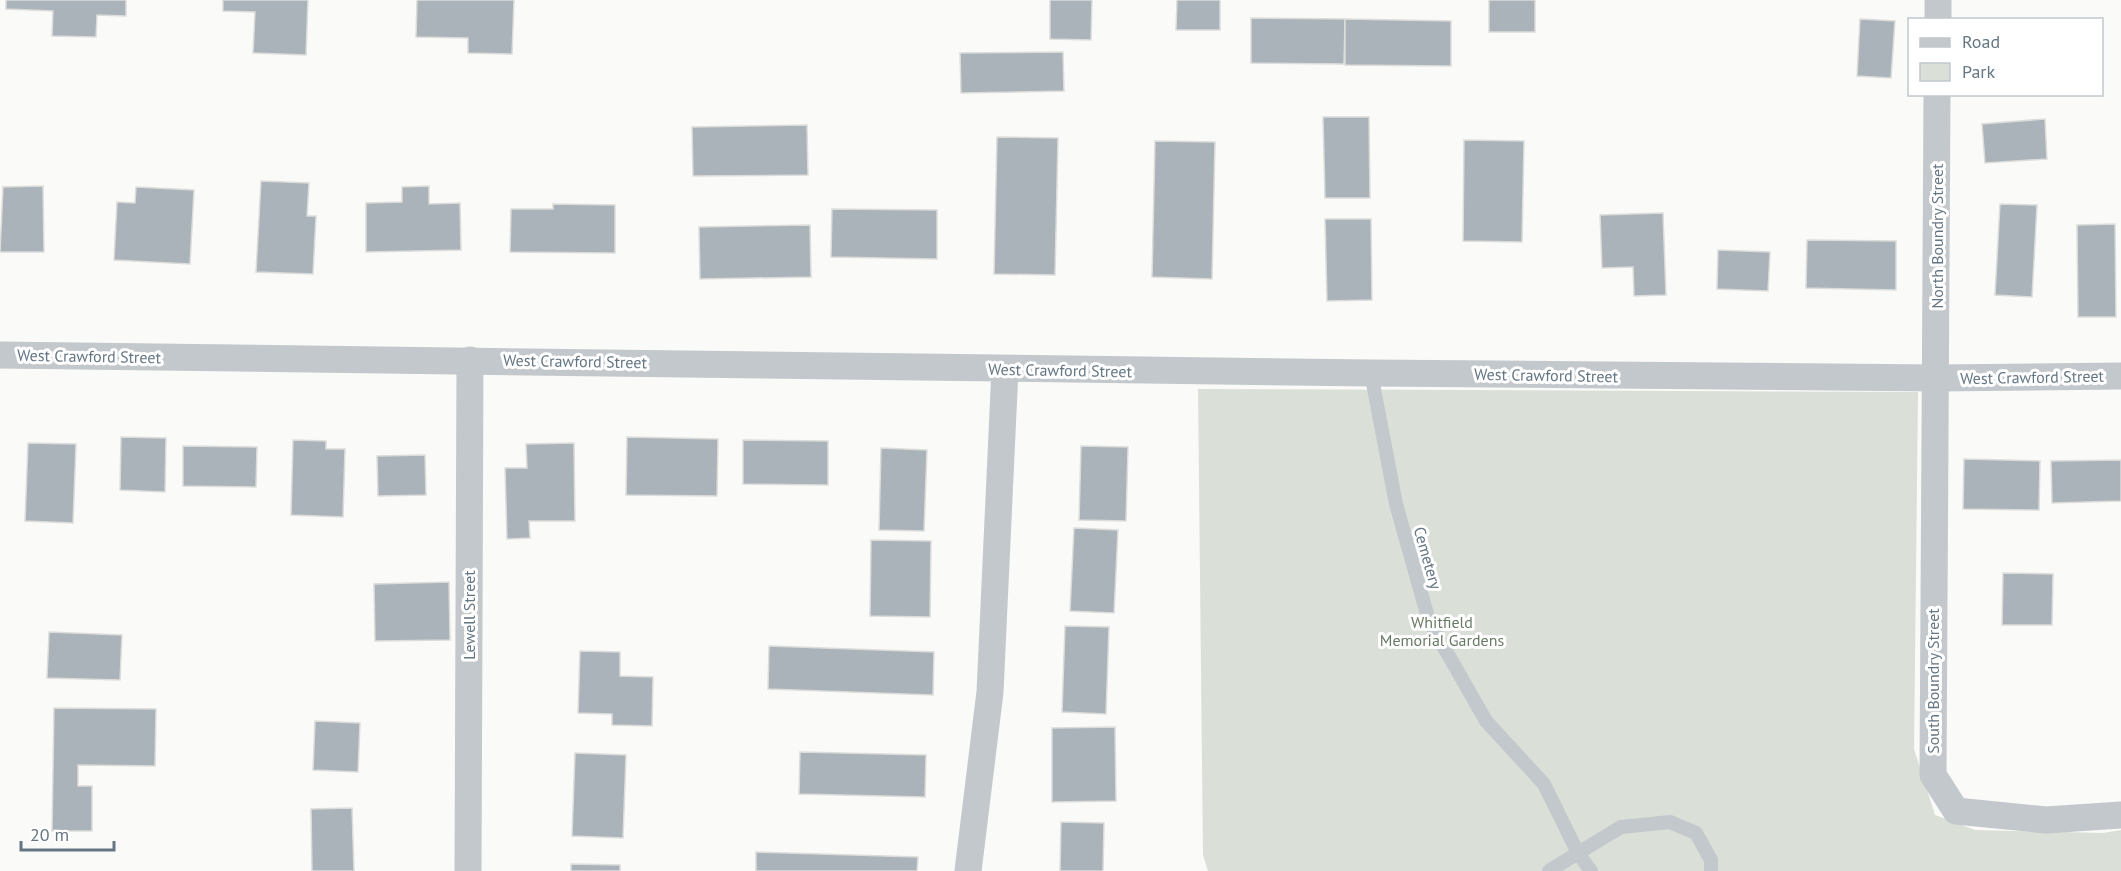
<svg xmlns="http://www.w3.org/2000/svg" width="2121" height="871" viewBox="0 0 2121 871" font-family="'PT Sans',sans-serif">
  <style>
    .green { fill: #dadfd7 }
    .building { fill: #aab3b9; stroke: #dcdcda; stroke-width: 1.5 }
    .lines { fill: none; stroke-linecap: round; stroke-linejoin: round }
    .lane { stroke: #c3c8cc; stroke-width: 14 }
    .street { stroke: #c3c8cc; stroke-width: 27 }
    .labels { text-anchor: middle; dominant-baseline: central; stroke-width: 6; stroke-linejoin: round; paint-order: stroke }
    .street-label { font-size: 16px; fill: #657683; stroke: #fff }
    .park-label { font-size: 16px; fill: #687a64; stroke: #fff }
  </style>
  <rect width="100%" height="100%" fill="#fafaf8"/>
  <path class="green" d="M1198 389 1918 392 1914 749 1935 815 1975 830 2103 833 2121 830V871H1208L1203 855Z"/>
  <g class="building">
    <path d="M6 0H126V16L97 15 96 37 52 36 53 11 6 9Z"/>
    <path d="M223 0H308L306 55 253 53 255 12 223 11Z"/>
    <path d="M417 0H514L512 54 468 53V38L416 37Z"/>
    <path d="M1050 0H1092L1091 40 1050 39Z"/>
    <path d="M1177 0H1220V30H1176Z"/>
    <rect x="1489" y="0" width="46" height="32"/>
    <path d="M1251 18 1345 19 1344 64 1251 63Z"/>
    <path d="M1345 19 1451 21V66L1345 65Z"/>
    <path d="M1860 19 1895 21 1891 78 1857 76Z"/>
    <path d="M1063 52 1064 91 961 93 960 53Z"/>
    <path d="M1323 117H1369L1370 198H1325Z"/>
    <path d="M2045 119 2047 159 1985 163 1982 124Z"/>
    <path d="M807 125 808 175 693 176 692 127Z"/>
    <path d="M997 137 1058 138 1055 275 994 274Z"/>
    <path d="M1464 140 1524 141 1522 242 1463 241Z"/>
    <path d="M1155 141 1215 142 1212 279 1152 277Z"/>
    <path d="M261 181 309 183 307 216H316L313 274 256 272Z"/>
    <path d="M43 186 44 252H0L3 187Z"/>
    <path d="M429 186V204L460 203 461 250 366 252V203L402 202V187Z"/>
    <path d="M136 187 194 190 190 264 114 260 117 202 135 203Z"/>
    <path d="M553 204 615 205V253L510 252 511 209H553Z"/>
    <path d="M2000 204 2037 205 2032 297 1995 295Z"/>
    <path d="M832 209 937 210V259L831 257Z"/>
    <path d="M1663 213 1666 295 1634 296 1633 267 1602 268 1600 215Z"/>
    <path d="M1325 219H1371L1372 300 1327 301Z"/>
    <path d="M2115 224 2116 317H2078L2077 225Z"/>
    <path d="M810 225 811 277 700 279 699 227Z"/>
    <path d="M1807 240 1896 241V290L1806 288Z"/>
    <path d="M1718 250 1770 252 1768 291 1717 289Z"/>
    <path d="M121 437 166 438 165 492 120 490Z"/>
    <path d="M627 437 718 439 717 496 626 495Z"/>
    <path d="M293 440 326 441V449H345L343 517 291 515Z"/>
    <path d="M743 440 828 441V485L743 484Z"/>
    <path d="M28 443 76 444 73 523 25 521Z"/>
    <path d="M574 443 575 521H529L530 538 507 539 505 468H527L526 444Z"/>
    <path d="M183 446 257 447 256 487 183 486Z"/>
    <path d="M1081 446 1128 447 1126 521 1079 520Z"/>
    <path d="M881 448 927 450 924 531 879 530Z"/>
    <path d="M425 455 426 495 378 496 377 456Z"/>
    <path d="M1964 459 2040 461 2039 510 1963 509Z"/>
    <path d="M2121 460V501L2052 503 2051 461Z"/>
    <path d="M1074 528 1118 530 1114 613 1070 611Z"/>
    <path d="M871 540 931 541 930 617 870 616Z"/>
    <path d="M2003 573 2053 574 2052 625H2002Z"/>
    <path d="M449 582 450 640 375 641 374 584Z"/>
    <path d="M1065 626 1109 627 1106 714 1062 712Z"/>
    <path d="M49 632 122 635 120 680 47 678Z"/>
    <path d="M769 646 934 652 933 695 768 689Z"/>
    <path d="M580 651 620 652V676L653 677 652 726 612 725V714L578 713Z"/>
    <path d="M54 708 156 709 155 766 78 765V786H92V831H52Z"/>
    <path d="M315 721 360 723 358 772 313 770Z"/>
    <path d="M1115 727 1116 801 1052 802V728Z"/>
    <path d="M800 752 926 755 925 797 799 794Z"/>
    <path d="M575 753 626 755 623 838 572 836Z"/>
    <path d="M352 808 354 871H312L311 809Z"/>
    <path d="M1061 822 1104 823 1103 871H1060Z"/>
    <path d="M756 852 918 857 917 871H756Z"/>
    <path d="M571 864 620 865V871H571Z"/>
  </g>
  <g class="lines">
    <g class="lane">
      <path d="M1371 373 1396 504 1429 621 1486 721 1544 784 1578 853 1549 871"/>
      <path d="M1591 871 1578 853 1621 827 1670 822 1696 833 1711 860V871"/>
    </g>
    <g class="street">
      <path d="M1938 20V0"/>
      <path d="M1937 94 1933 775 1956 811 2046 820 2121 815"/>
      <path d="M0 355 1371 373 1937 378 2121 376"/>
      <path d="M468 871 470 360"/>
      <path d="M968 871 990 692 1005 369"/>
    </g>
  </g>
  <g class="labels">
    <g class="street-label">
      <text transform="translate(1937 236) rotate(-90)">North Boundry Street</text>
      <text transform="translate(89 356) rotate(1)">West Crawford Street</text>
      <text transform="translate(575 361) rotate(1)">West Crawford Street</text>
      <text transform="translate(1060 370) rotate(1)">West Crawford Street</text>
      <text transform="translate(1546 375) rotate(1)">West Crawford Street</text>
      <text transform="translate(2032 377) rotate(-1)">West Crawford Street</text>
      <text transform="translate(1428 558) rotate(74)">Cemetery</text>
      <text transform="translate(469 615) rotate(-90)">Lewell Street</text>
      <text transform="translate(1933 681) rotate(-90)">South Boundry Street</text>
    </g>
    <g class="park-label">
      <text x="1442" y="622">Whitfield<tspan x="1442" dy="18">Memorial Gardens</tspan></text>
    </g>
  </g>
  <rect x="1908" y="18" width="195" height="78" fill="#ffffff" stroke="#c1c8cd" stroke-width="1.5"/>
  <rect x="1920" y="38" width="30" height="9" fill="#c3c8cc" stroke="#c1c8cd" stroke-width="1.5"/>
  <text x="1962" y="48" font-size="18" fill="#657683">Road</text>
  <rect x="1920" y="63" width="30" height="18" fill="#dadfd7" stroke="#c1c8cd" stroke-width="1.5"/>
  <text x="1962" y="78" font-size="18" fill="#657683">Park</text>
  <path d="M21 841v9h93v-9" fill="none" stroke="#657683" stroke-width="3"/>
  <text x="30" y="841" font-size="18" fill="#657683" stroke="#ffffff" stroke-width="4.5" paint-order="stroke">20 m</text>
</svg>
